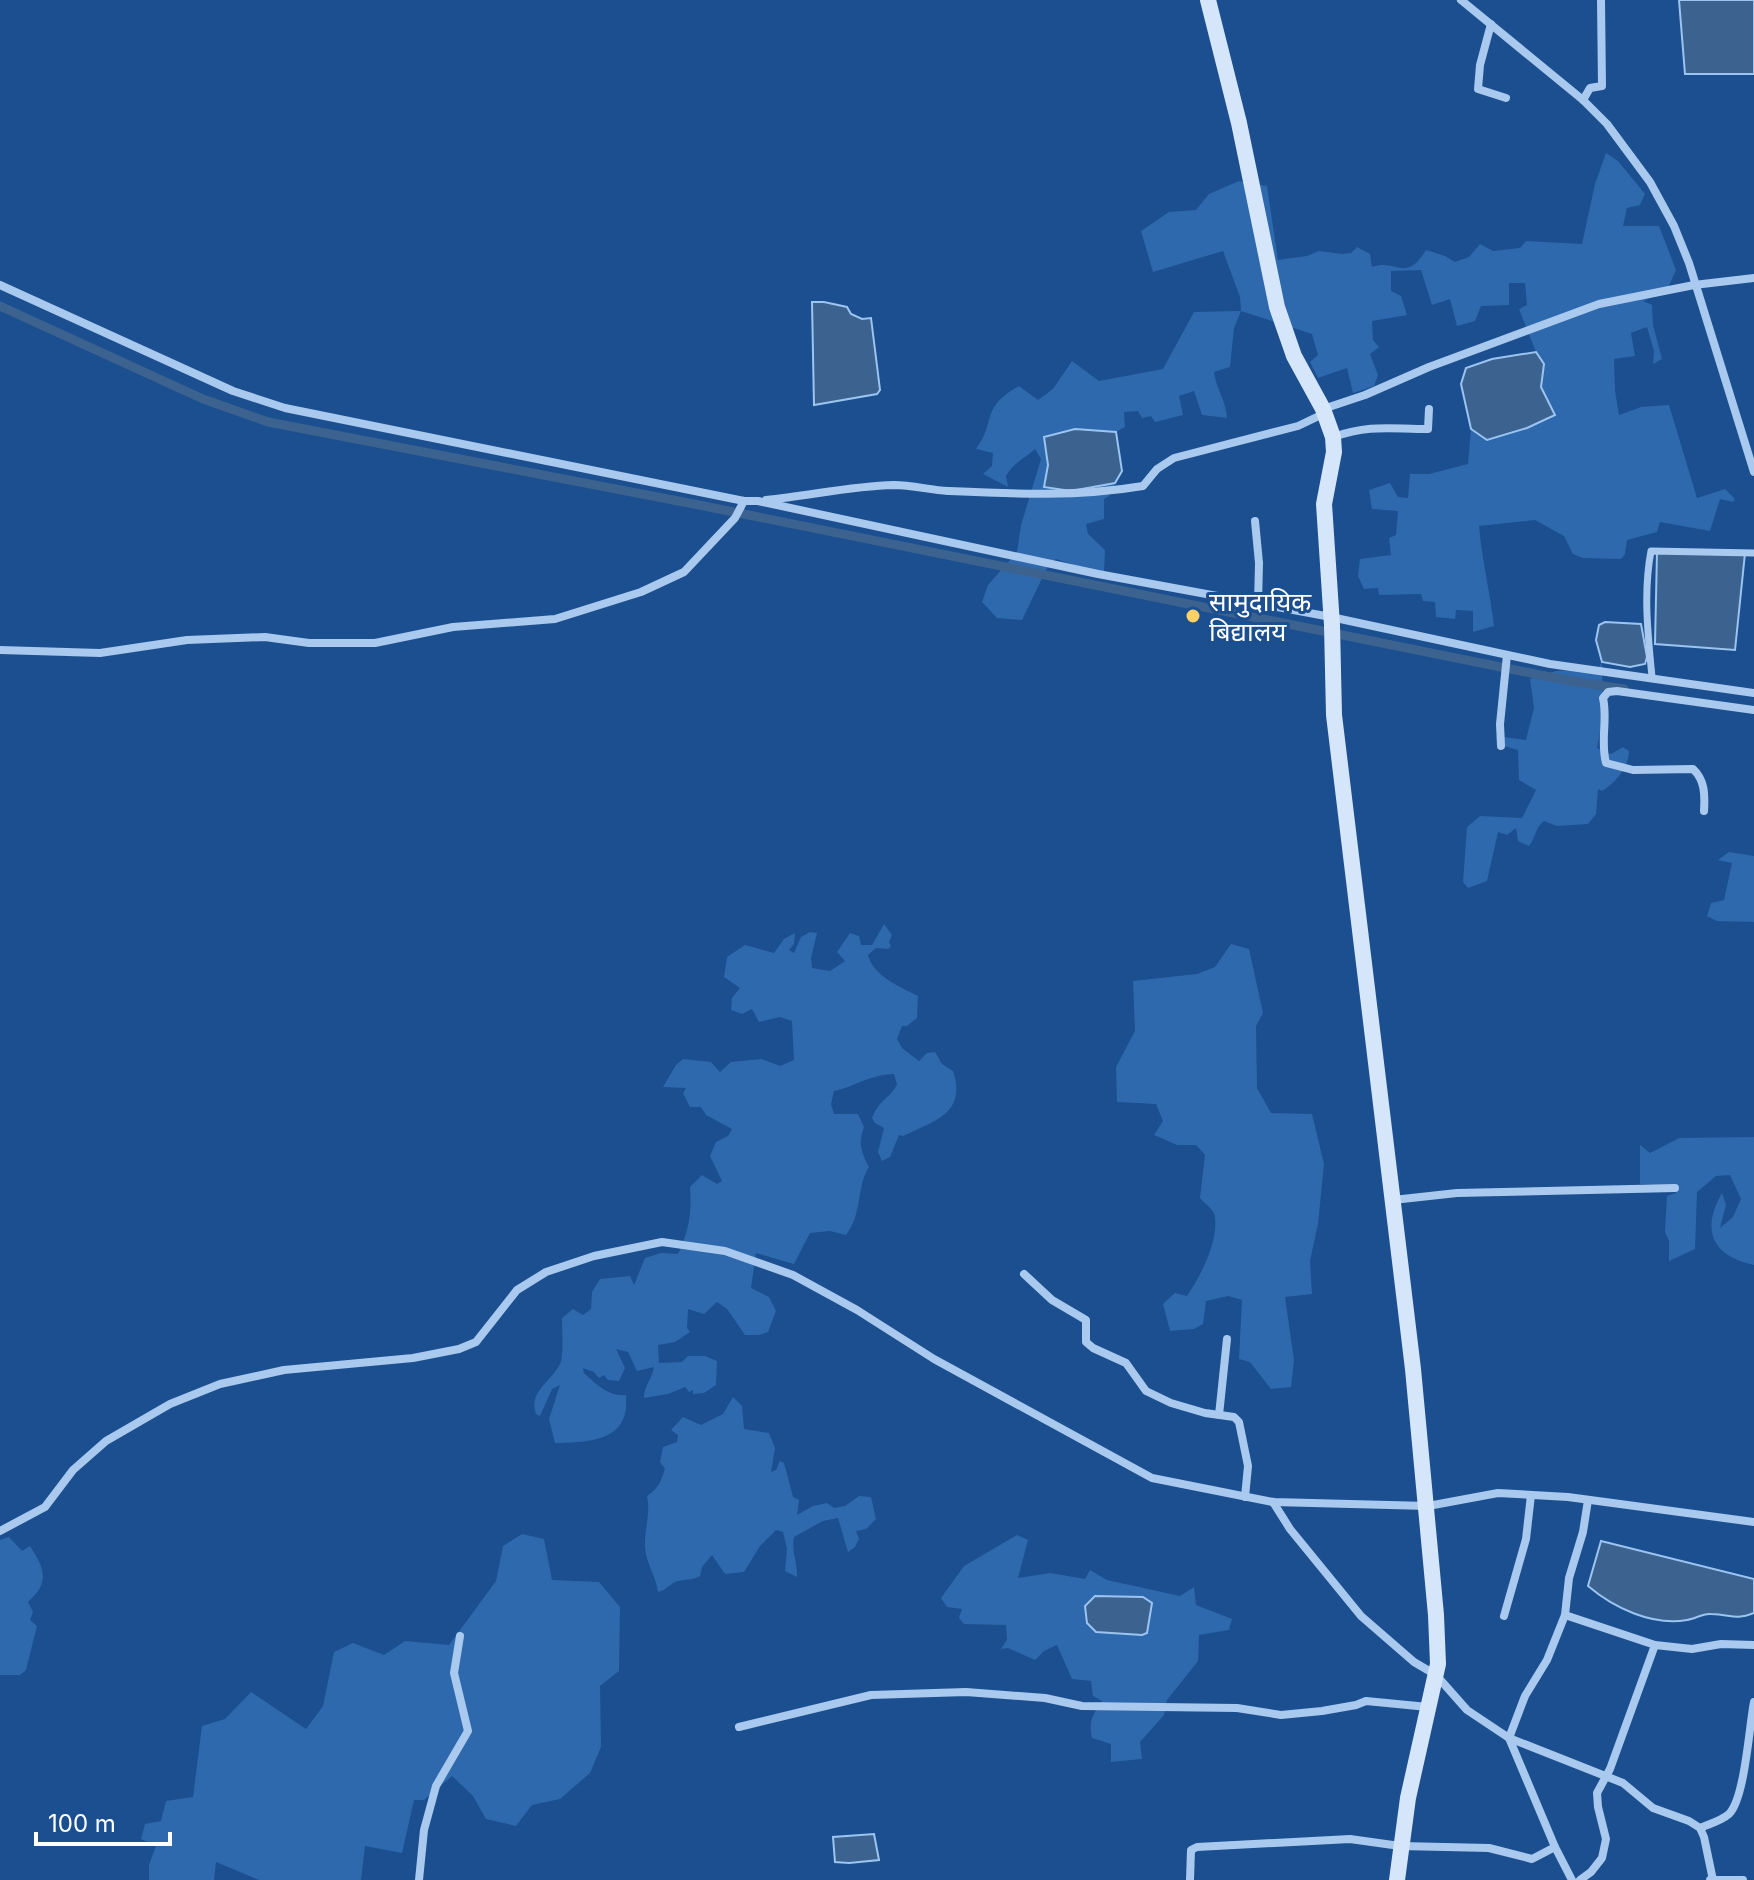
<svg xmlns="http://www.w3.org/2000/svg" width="1754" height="1880" viewBox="0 0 1754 1880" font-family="Inter,'Noto Sans Devanagari',sans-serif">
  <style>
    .green { fill: #2e69ad }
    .water { fill: #3c6290; stroke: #9cc4f0; stroke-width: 2 }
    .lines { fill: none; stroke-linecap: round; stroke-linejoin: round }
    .canal { stroke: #3c6290; stroke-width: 9 }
    .pedestrian { stroke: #a9c9ee; stroke-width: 7 }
    .minor { stroke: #a9c9ee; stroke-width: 8 }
    .secondary { stroke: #d6e6fa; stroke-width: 16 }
    .poi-dot { fill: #ffd166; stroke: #1b4f8f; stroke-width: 3 }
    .labels { text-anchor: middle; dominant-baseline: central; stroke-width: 6; stroke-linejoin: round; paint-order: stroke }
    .poi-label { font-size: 26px; fill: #fff; stroke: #1b4f8f; text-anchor: start }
  </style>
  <rect width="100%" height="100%" fill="#1b4f8f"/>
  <g class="green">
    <path d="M1606 153 1618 161 1645 194 1640 205 1627 208 1623 226H1659L1676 270 1666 292 1643 301 1652 305 1653 325 1662 359 1653 364 1654 351 1647 327 1631 333 1635 356 1614 359 1615 391 1619 415 1641 407 1669 405 1697 498 1725 489 1735 499 1733 502 1720 499 1710 531 1660 522 1657 532 1627 540 1625 554 1621 559 1583 558 1573 554 1564 536 1535 520 1479 526C1482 560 1490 592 1494 626L1473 632V611L1456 610 1455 619 1436 617 1435 602 1423 601 1421 594 1379 595 1378 588 1364 589 1358 576 1360 559 1391 555 1389 538 1396 535 1398 511 1372 509 1369 490 1390 483 1398 497 1408 498 1410 474H1429L1468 464 1471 429 1487 440 1554 415 1541 387 1544 364 1536 352 1519 309 1527 305 1525 283H1509V305L1481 306 1475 321 1457 326 1450 299 1432 305 1421 270 1391 271V291L1401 296 1407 315 1372 321 1373 340 1379 347 1370 354 1378 375 1374 386 1353 393 1347 368 1318 378 1310 362 1318 355 1312 334 1241 311 1234 328 1230 367 1214 372C1216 389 1226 400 1227 418L1202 415 1194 391 1179 396 1183 415 1155 422 1151 416 1142 418 1138 411 1124 412 1125 427 1116 432 1075 429 1071 491 1115 483 1109 496 1104 499V519L1086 524 1088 534 1105 550 1104 572 1086 569 1056 559 1048 566 1022 620 997 618 982 602 988 585 1017 552 1021 525 1041 459 1035 449C1024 459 1013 463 1006 476L1008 487 983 474 992 466 993 453 976 449C997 421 979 409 1019 386L1038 400 1053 389 1072 361 1099 381 1163 369 1194 312 1241 311 1240 297 1223 251 1153 272 1141 231 1169 212 1196 210 1209 194 1239 181 1267 186 1278 260 1307 256 1319 251 1342 254 1351 253 1357 247 1370 254 1372 267C1397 258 1405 284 1426 250L1445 256 1455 262 1469 257 1480 244 1493 251 1520 248 1526 241 1582 244 1595 184Z"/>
    <path d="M1602 662 1603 716 1597 748 1611 754 1623 747 1629 751C1629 766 1616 783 1602 791L1598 789 1596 814 1588 824 1557 826 1544 821C1535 828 1536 837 1529 846L1518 841 1516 828 1507 835 1498 832 1487 881 1468 888 1463 882 1467 827 1480 816 1522 818 1536 790 1519 780 1518 750 1504 746V737L1526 740 1534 708 1530 679 1556 671 1598 669Z"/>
    <path d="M1729 852 1754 856V922L1717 921 1707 916 1711 903 1724 900 1732 863 1718 860Z"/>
    <path d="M884 924 892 935 889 942 891 946 888 949 876 948 868 955C873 976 900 987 918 996L917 1018 907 1026H902L897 1039 902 1048 919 1061 927 1053 935 1052 942 1064 953 1071C967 1113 935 1121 903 1136L899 1135 890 1157 882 1161 878 1152 884 1128 875 1123 872 1118C880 1098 891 1098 897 1084L894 1074C868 1075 857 1086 834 1091L831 1104 834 1114H858L864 1127C858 1143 861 1152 869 1167 856 1187 863 1213 846 1235L830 1231 810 1233 794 1264 756 1253 751 1288 769 1297 776 1311 768 1332 759 1335H745L727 1309 717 1302 704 1314 688 1309 687 1328 690 1332 675 1342 658 1345 659 1363 682 1362 688 1356H705L717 1361 716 1385 704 1393 693 1394V1390L689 1392 685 1387 668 1394 644 1398C644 1386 652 1379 654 1367L637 1371 628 1352 616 1349 625 1368 619 1381 608 1380 604 1375 599 1378 594 1372 583 1368 584 1373C596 1384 609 1397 626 1395 630 1441 592 1442 555 1443L549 1419 560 1385 552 1389 540 1416 536 1414C528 1392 551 1382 560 1364 564 1356 562 1329 562 1318L573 1309 583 1315 591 1309 592 1292 600 1279 630 1276 634 1285 645 1258 661 1253 678 1254C689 1230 692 1213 690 1187L702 1175 717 1184 722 1181 710 1156 716 1142 728 1136 732 1129 706 1115 701 1107H690L683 1093 686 1088 663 1087 676 1065 683 1059 711 1062 720 1072 731 1062 761 1059 780 1066 794 1060 792 1021 780 1017 759 1022 752 1009 742 1014 731 1010 732 998 740 988 724 977 727 957 745 945 774 953 784 939 795 933 794 944 789 950 794 953 801 937 810 932 817 933 811 958 812 968 830 971 845 961 837 952 850 933 859 936 861 945H872Z"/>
    <path d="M1231 944 1249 949 1263 1013 1256 1026 1257 1088 1271 1113 1312 1114 1324 1164 1318 1224 1310 1261 1312 1294 1285 1297 1294 1360 1291 1387 1271 1389 1250 1362 1239 1359 1242 1300 1228 1296 1206 1301 1203 1324 1194 1329 1170 1331 1163 1304 1175 1293 1187 1296C1200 1277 1218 1243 1215 1218 1215 1210 1205 1204 1200 1198L1205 1155 1196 1145H1177L1154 1135 1163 1121 1156 1104 1117 1102 1116 1067 1135 1031 1133 981 1197 974 1215 967Z"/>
    <path d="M1754 1137V1265C1711 1256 1701 1229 1722 1193L1726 1205 1720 1228 1733 1217 1741 1199 1730 1175 1716 1176 1697 1192 1695 1249 1669 1261V1241L1665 1232 1667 1196 1676 1193V1186L1640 1184V1145L1650 1153 1679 1138Z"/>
    <path d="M733 1397 742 1406 744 1429 769 1433 775 1448 771 1472 776 1470 780 1461 784 1463 793 1497 799 1500 797 1515 813 1506 827 1503 834 1508 845 1506 859 1496 871 1497 876 1519 866 1529 856 1531 859 1539 855 1547 848 1552 838 1518 823 1521 794 1537C791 1551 798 1564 797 1577L785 1571 787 1549 783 1532 776 1530 760 1546 744 1572 725 1574 712 1555 702 1567 700 1576C691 1581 683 1579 675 1582 668 1586 666 1590 658 1592 656 1576 646 1563 645 1548 644 1530 651 1514 647 1496 658 1489 661 1481 665 1469L660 1462 663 1447 677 1442 678 1435 671 1430 683 1417 701 1425 723 1414Z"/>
    <path d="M522 1534 544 1539 552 1580 599 1582 620 1607 619 1671 600 1686 601 1747 590 1773 560 1799 532 1805 516 1826 486 1819 473 1796 452 1776 424 1800H414L402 1853 365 1846 361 1880H259L216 1862 214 1880H149V1865L156 1846 141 1839 145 1824 161 1821 166 1801 193 1797 202 1726 225 1719 251 1692 306 1729 323 1706 334 1652 353 1643 384 1655 405 1641 449 1645 496 1581 503 1546Z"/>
    <path d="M1017 1535 1028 1540 1018 1578 1050 1573 1085 1579 1090 1570 1107 1580 1180 1596 1194 1587 1196 1605 1232 1619 1229 1630 1199 1635 1198 1661 1167 1700 1164 1715 1140 1742 1142 1759 1111 1762V1744L1092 1738C1088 1722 1093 1714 1102 1701L1093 1696 1091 1681 1072 1679 1057 1645 1044 1651 1035 1660 1008 1648 1001 1649 1007 1640 1006 1625 964 1624 959 1618 962 1609 947 1607 941 1598 964 1566Z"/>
    <path d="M9 1537 22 1551 30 1546C44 1568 51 1582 28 1602L33 1612 30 1620 37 1626 26 1670 20 1675H0V1540Z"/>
  </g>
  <g class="water">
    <path d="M1679 0H1754V74H1685Z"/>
    <path d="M812 302H824L847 307 851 314 862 319 871 318 880 390 877 394 814 405Z"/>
    <path d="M1536 352 1544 364 1541 387 1555 415 1527 428 1487 440 1471 429 1461 384 1466 368 1492 359Z"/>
    <path d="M1075 429 1116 432 1122 471 1115 483 1071 491 1044 487 1048 465 1044 437Z"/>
    <path d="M1657 552 1745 553 1735 650 1655 644Z"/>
    <path d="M1605 622 1641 624 1647 657 1645 664 1630 667 1602 662 1596 640 1599 625Z"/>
    <path d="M1601 1541 1754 1579V1613C1734 1621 1731 1614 1711 1614 1703 1613 1695 1619 1687 1620 1652 1626 1614 1608 1588 1586Z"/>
    <path d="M1095 1596 1143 1597 1152 1603 1147 1633 1142 1635 1096 1632 1087 1623 1085 1606Z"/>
    <path d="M874 1834 879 1860 849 1863 835 1862 833 1837Z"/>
  </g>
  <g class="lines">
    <path class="canal" d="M0 306 203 399 268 422 699 505 1565 680 1624 689"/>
    <path class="pedestrian" d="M1652 677C1648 635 1643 593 1651 551L1754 553"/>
    <g class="minor">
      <path d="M1461 0 1583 100 1607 124 1650 182 1674 226 1689 263 1754 472"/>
      <path d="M1491 24 1480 65 1478 89 1506 98"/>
      <path d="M1583 100 1590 88 1602 86 1601 0"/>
      <path d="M0 285 233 391 285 408 744 501H758L1098 574 1331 617 1550 664 1754 693"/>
      <path d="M1333 437C1371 424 1390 429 1428 429L1429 409"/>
      <path d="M766 500C809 496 850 486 894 485 912 485 930 490 948 491 1014 494 1078 497 1143 486L1157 469 1174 458 1298 426 1321 415 1323 409 1365 395 1429 367 1599 304 1694 285 1754 278"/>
      <path d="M1255 521 1259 563 1258 604"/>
      <path d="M0 650 100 653 187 640 265 637 309 643H375L453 627 555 619 641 592 684 572 735 518 744 501"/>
      <path d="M1501 746 1500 724 1507 655"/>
      <path d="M1704 811C1705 795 1705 780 1693 769L1633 770 1606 763C1600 741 1608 720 1603 698L1608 692 1617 691 1754 710"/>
      <path d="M1393 1200 1457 1193 1675 1188"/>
      <path d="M1024 1274 1052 1300 1086 1320V1342L1093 1348 1126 1363 1146 1391 1171 1403 1205 1413 1234 1417 1239 1422 1248 1466 1245 1497"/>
      <path d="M1219 1415 1227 1339"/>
      <path d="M1588 1500 1583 1532 1569 1578 1565 1615 1547 1660 1525 1696 1509 1738 1623 1783 1653 1808 1689 1821 1700 1828 1704 1837 1713 1880"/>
      <path d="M1273 1502 1290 1529 1361 1616 1414 1662 1436 1675 1467 1710 1509 1738 1555 1847 1572 1880"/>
      <path d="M0 1531 45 1507 73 1470 106 1441 170 1404 220 1384 284 1370 413 1358 459 1349 476 1342 517 1290 546 1272 594 1256 662 1242 725 1251 793 1275 857 1310 934 1359 1152 1478 1273 1502 1428 1506 1498 1493 1568 1497 1754 1522"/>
      <path d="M1565 1615 1655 1645 1692 1649 1721 1644 1754 1645"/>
      <path d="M1504 1616 1526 1539 1531 1495"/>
      <path d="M739 1727 871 1695 966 1692 1045 1698 1082 1706 1237 1708 1281 1715 1322 1711 1356 1705 1366 1701 1428 1707"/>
      <path d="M1700 1828C1709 1824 1721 1821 1729 1814 1745 1798 1749 1727 1754 1702"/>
      <path d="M419 1880 424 1830 436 1786 468 1731 454 1673 460 1636"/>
      <path d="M1190 1880 1191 1850 1197 1847 1350 1839 1400 1846 1489 1848 1532 1859 1555 1847"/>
      <path d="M1580 1880 1591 1872 1602 1858 1606 1839 1598 1807 1597 1793 1610 1769 1655 1645"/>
      <path d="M1710 1880H1743"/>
    </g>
    <path class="secondary" d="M1208 0 1239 123 1277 307 1294 356 1323 409 1333 437 1334 452 1324 504 1332 625 1334 715 1413 1369 1436 1615 1438 1664 1408 1798 1397 1880"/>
  </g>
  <circle class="poi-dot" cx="1193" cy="616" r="8"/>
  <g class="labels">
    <g class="poi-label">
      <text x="1209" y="601">सामुदायिक<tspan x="1209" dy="30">बिद्यालय</tspan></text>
    </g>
  </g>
  <path d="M36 1832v12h134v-12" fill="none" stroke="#ffffff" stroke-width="4"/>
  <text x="48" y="1832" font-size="24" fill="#ffffff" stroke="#1b4f8f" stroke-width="6" paint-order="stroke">100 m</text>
</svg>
